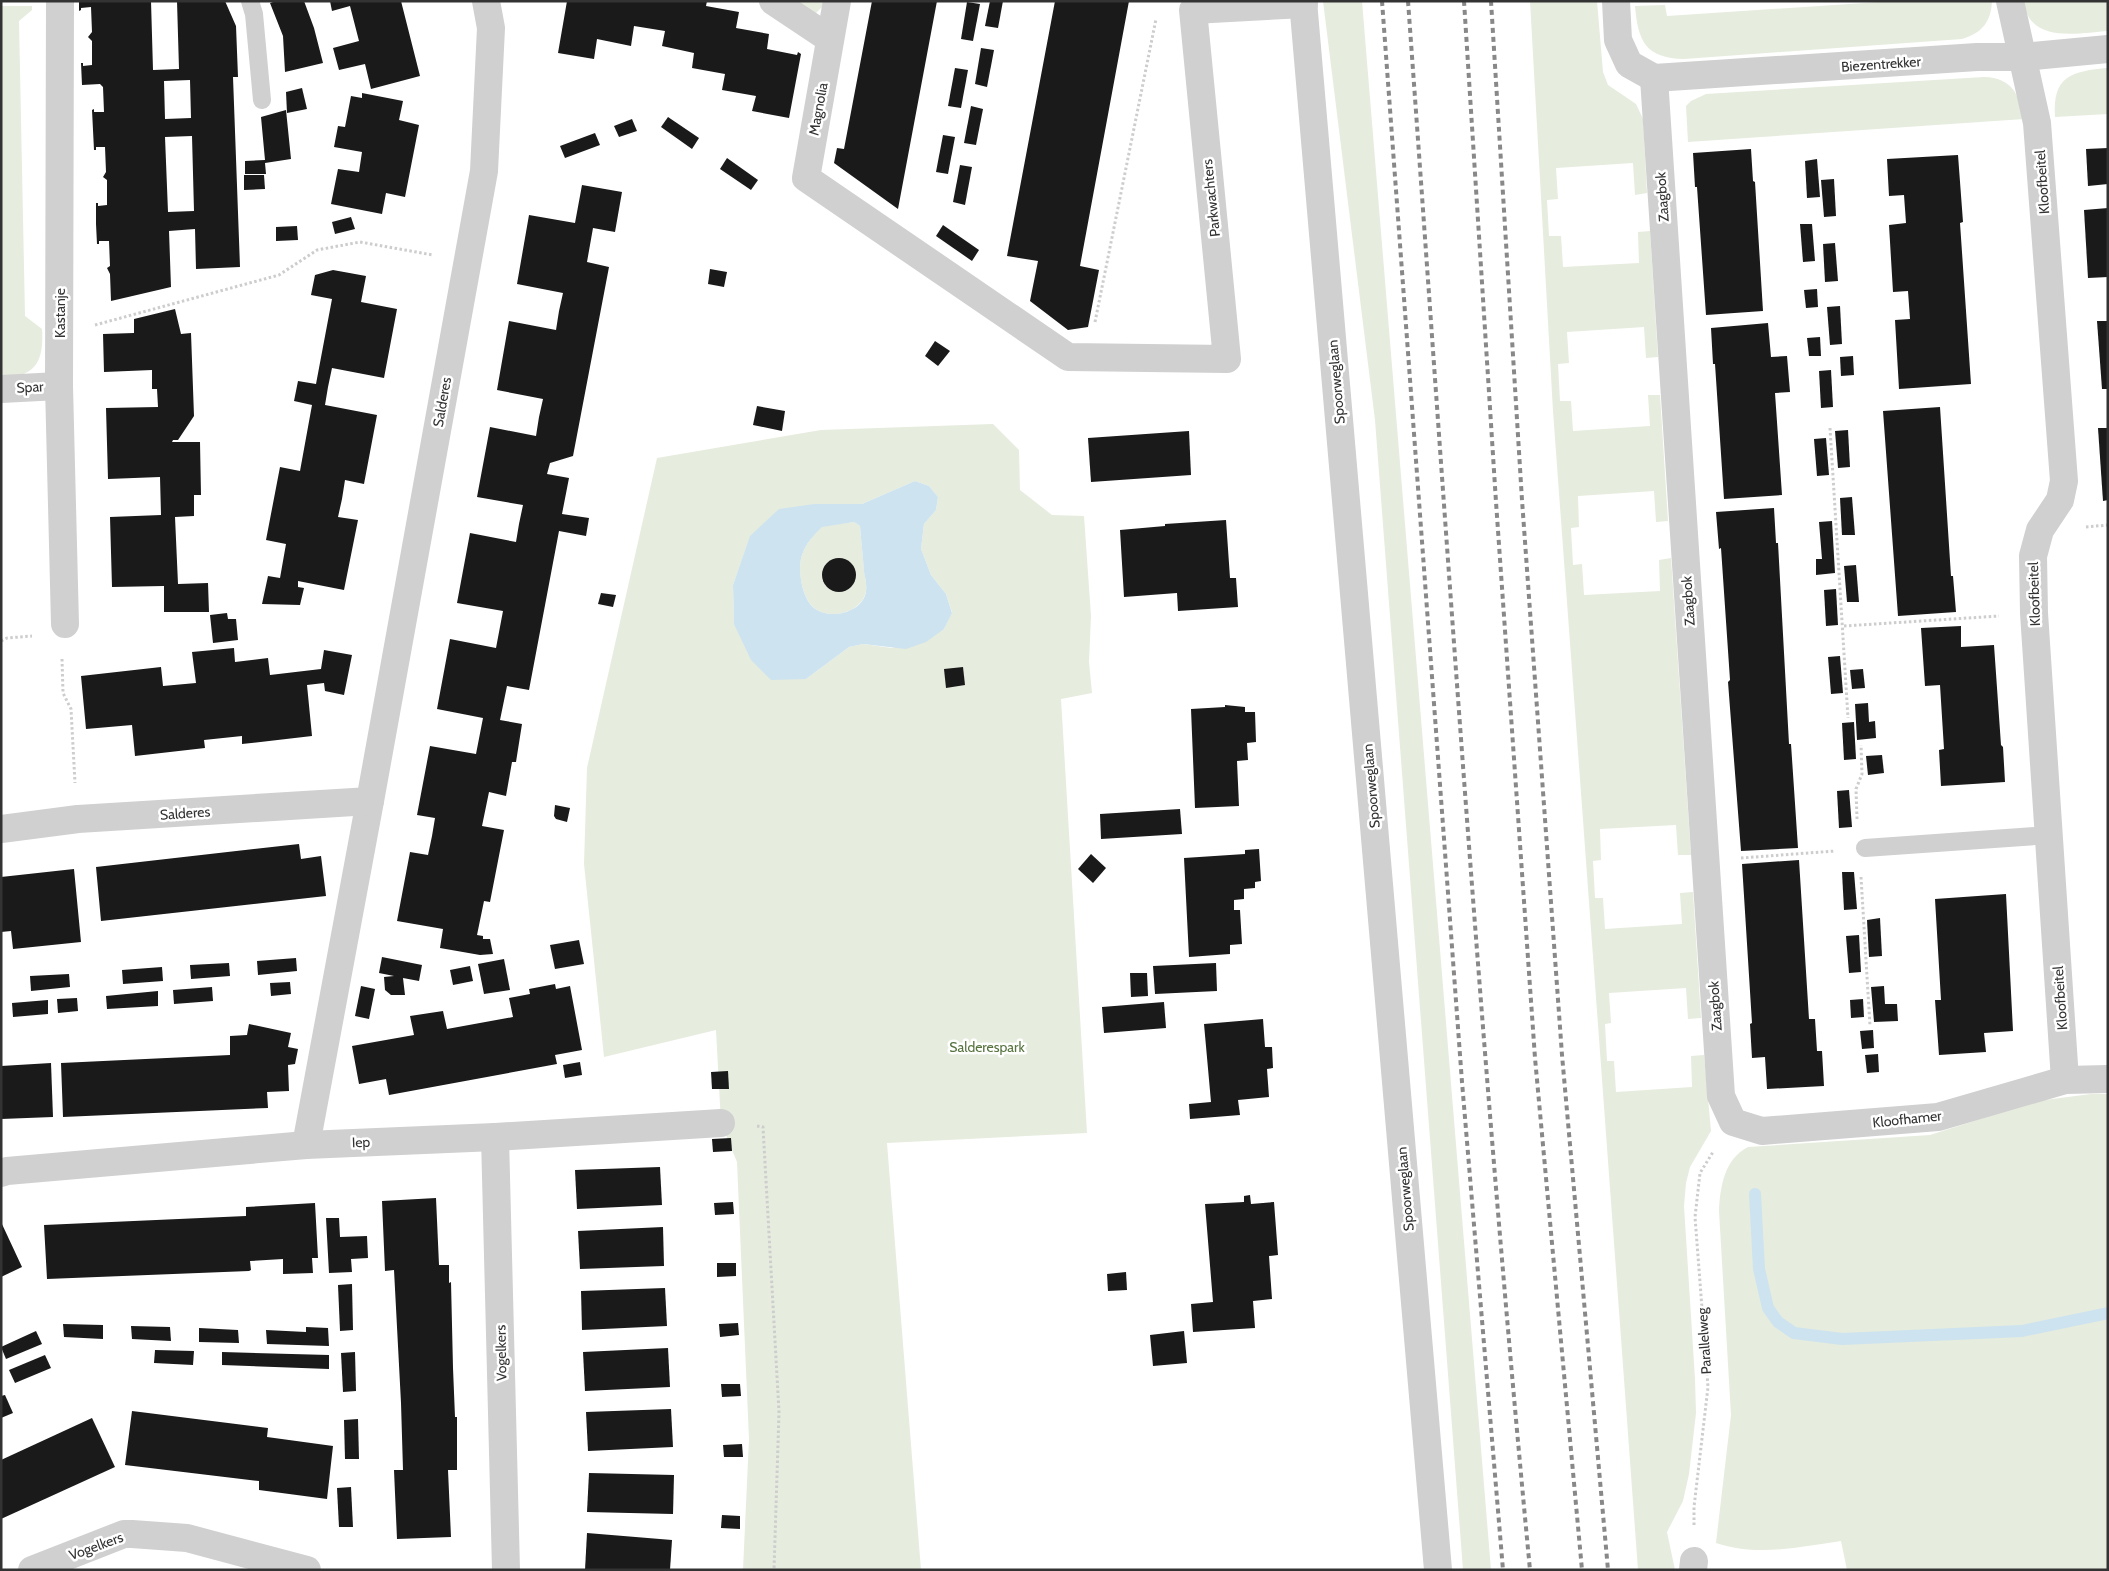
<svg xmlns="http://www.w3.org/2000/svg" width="2109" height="1571" viewBox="0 0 2109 1571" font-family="Cabin,sans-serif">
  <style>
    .green { fill: #e6ecde; fill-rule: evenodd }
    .water { fill: #cde3ef; fill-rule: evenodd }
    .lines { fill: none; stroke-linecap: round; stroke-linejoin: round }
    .stream { stroke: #cde3ef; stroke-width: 12 }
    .building { fill: #1a1a1a; fill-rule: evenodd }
    .path { stroke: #cdcdcd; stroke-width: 3; stroke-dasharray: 2.5 2.5; stroke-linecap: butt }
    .service { stroke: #d0d0d0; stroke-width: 18 }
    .minor { stroke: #d0d0d0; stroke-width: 28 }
    .tertiary { stroke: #d0d0d0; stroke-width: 28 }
    .rail { stroke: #888; stroke-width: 4; stroke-dasharray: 5 4; stroke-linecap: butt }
    .labels { text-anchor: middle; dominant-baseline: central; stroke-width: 5; stroke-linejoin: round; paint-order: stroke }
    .street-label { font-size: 14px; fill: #333; stroke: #fff }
    .park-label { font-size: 14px; fill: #56723d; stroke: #fff }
  </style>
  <rect width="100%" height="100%" fill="#fff"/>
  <g class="green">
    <path d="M786 1H824L822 7 815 14Z"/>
    <path d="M1323 1H1362L1491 1570H1463L1375 420Z"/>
    <path d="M1530 1H1597L1603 72 1608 85 1636 104 1643 119 1647 193 1635 195 1633 163 1556 168 1558 199 1547 200 1549 236H1561L1563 267 1639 263 1638 232 1650 231 1658 357 1646 358 1644 327 1567 332 1569 363 1558 364 1560 401H1571L1573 431 1650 426 1648 395H1660L1668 521 1656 522 1654 491 1578 496 1579 527 1571 528 1573 565 1582 564 1584 595 1660 591 1659 560 1671 558 1691 855H1678L1676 825 1600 829 1601 860 1593 861 1595 898H1603L1605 929 1682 924 1680 893 1693 892 1701 1018 1688 1019 1686 988 1609 993 1611 1023 1605 1024 1607 1061H1614L1616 1092 1692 1087 1691 1056 1704 1055 1711 1131 1690 1167 1686 1183 1684 1206 1695 1379 1696 1413 1689 1474 1683 1501 1667 1532 1675 1570H1638L1553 411Z"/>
    <path d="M1895 1H1992C1991 22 1982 33 1962 39L1684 59C1646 58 1638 42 1635 6L1665 5 1667 16Z"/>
    <path d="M2024 1H2108V31C2078 33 2028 44 2024 1Z"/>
    <path d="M1 6H32V10L19 21 25 316 42 329C44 361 36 377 1 378Z"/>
    <path d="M2108 68V114L2055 117C2052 76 2072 71 2108 68Z"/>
    <path d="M1984 77C2012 78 2019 94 2024 119L1688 142 1686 106 1691 101 1706 94Z"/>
    <path d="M993 424 1019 450 1020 490 1052 515 1084 516 1091 616 1089 662 1092 693 1061 699 1087 1133 887 1143 921 1570H743L749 1439 737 1162 721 1123 716 1030 604 1057 584 864 587 768 657 458 821 430ZM915 481 929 486 938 497 936 510 924 524 921 549 931 575 946 594 952 612 944 629 892 648 863 644 849 647 806 679 734 624 733 585 750 537 814 504H862Z"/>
    <path d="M854 522 860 526C861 541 863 556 864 571 865 577 867 585 866 590 864 611 833 620 817 610 802 602 797 569 802 555 806 543 814 535 822 526Z"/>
    <path d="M2091 1094H2108V1570H1847L1841 1541C1798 1547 1758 1557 1716 1543L1731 1415 1719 1211C1720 1188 1724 1159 1748 1147L1930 1135 2037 1101Z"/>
  </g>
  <path class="water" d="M915 481 929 486 938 497 936 510 924 524 921 549 931 575 946 594 952 613 944 629 926 642 906 649 863 644 849 647 806 679 771 680 751 660 734 624 733 585 750 536 779 509 814 504H862ZM854 522 860 526C861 541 863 556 864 572 865 577 867 585 866 591 864 611 833 620 817 610 802 602 797 569 802 555 806 543 814 535 822 527Z"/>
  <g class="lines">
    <path class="stream" d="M1755 1194 1759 1269 1768 1308 1778 1322 1794 1333 1842 1339 2022 1331 2108 1313"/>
  </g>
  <g class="building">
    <path d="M79 1H151L153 70 179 69 177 1H225L236 26 238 77H233L240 267 196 269 195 229 169 231 171 287 111 301 110 274 107 268 110 266 109 241H99V244H97L96 224V203H98V206L107 205V180L103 177 106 172 105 147H96V150H94L92 110 94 109V112H104L103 87 100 84 82 85 81 63H83V66L92 65V41L88 37 92 32 91 7 81 8V10L79 11ZM190 80 191 118 165 119 164 81ZM192 136 194 211 168 212 165 137Z"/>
    <path d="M276 1H304L314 28 323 63 285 72 283 36 270 3Z"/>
    <path d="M330 1H401L420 76 371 89 365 64 339 70 333 48 359 41 350 6 332 11Z"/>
    <path d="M567 1H707L706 6 739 12 736 28 769 34 767 49 797 55 798 52 801 54 789 118 752 111 756 96 722 90 725 74 692 68 694 53 662 46 665 31 634 26 631 46 597 39 594 59 558 53Z"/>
    <path d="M872 1H937L898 209 834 163 837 148 844 149Z"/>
    <path d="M990 1H1003L998 28 985 26Z"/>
    <path d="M1055 1H1129L1080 266 1099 270 1088 327 1068 330 1030 301 1038 261 1007 256Z"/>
    <path d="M967 2 980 4 973 41 961 39Z"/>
    <path d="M981 48 994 50 987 87 975 84Z"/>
    <path d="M955 68 968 70 961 108 948 106Z"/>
    <path d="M302 88 307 109 287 113 286 92Z"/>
    <path d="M362 93 403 101 399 120 419 125 405 197 386 193 382 214 331 204 338 169 359 172 362 152 334 147 338 126 345 127 351 96 362 98Z"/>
    <path d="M971 106 983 109 976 145 964 143Z"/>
    <path d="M286 110 291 159 265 163 266 174H245V161L265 160 261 117Z"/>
    <path d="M668 117 699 138 692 149 661 127Z"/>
    <path d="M632 119 637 131 619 137 614 126Z"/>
    <path d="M595 133 600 145 565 158 560 146Z"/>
    <path d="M943 135 955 137 948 174 936 172Z"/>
    <path d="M2108 148V184L2088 186 2086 149Z"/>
    <path d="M1751 149 1753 181 1755 182 1763 311 1706 315 1697 187H1695L1693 153Z"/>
    <path d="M1958 155 1963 222 1960 223 1971 384 1899 389 1895 320 1910 319 1908 291 1893 292 1889 225 1906 223 1904 195 1889 196 1887 159Z"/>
    <path d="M727 158 758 180 751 190 720 169Z"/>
    <path d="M1817 159 1820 197 1807 198 1805 161Z"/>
    <path d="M960 165 972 167 965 205 953 202Z"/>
    <path d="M244 175H264L265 189 244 190Z"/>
    <path d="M1834 179 1836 216 1824 217 1821 180Z"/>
    <path d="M582 185 622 192 615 232 593 228 587 262 609 267 573 456 550 463 547 474 569 478 562 514 589 518 586 536 559 531 529 690 507 686 500 720 522 724 516 762H512L506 796 489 792 482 826 504 830 490 902 484 901 477 935 483 936V939H490L493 954 480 955 440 948 443 929 397 921 410 852 428 855 432 836 435 818 417 815 430 746 476 754 483 718 437 709 450 639 496 648 503 611 457 603 470 533 516 542 519 524 523 505 477 497 490 427 536 436 539 417 543 399 497 390 509 321 556 330 559 311 563 293 517 284 529 215 575 223Z"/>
    <path d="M2108 208V277L2088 278 2084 210Z"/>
    <path d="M351 217 355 229 335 234 332 222Z"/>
    <path d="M1800 224H1812L1815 261 1803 262Z"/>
    <path d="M943 225 979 250 972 261 936 236Z"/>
    <path d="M297 226 298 240 276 241V227Z"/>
    <path d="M1835 243 1838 281 1825 282 1823 244Z"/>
    <path d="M710 269 727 272 724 287 708 284Z"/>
    <path d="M333 270 366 276 361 302 397 309 384 378 332 368 328 387 325 405 377 415 364 484 345 480 342 499 338 517 358 520 344 590 298 581V587L304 588 300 605 262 604 268 576 280 578 286 544 266 540 280 467 300 471 312 405 294 401 298 381 316 384 332 299 311 295 315 275Z"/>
    <path d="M1817 289 1818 307 1806 308 1804 290Z"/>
    <path d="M1840 306 1842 344 1830 345 1827 307Z"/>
    <path d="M175 309 181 334 191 333 194 416 178 440H173L172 442H200L201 495H194V516L175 517 178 584 208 583 209 612H164V586L112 587 110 517 161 515 160 477 108 479 106 408 158 407 157 389H152V370L104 372 103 334 134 333V319Z"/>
    <path d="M2097 321H2108V389H2102Z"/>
    <path d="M1768 323 1771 357 1787 356 1790 392 1775 393 1782 495 1724 499 1715 364H1713L1711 328Z"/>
    <path d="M1820 337 1821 356H1809L1807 338Z"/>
    <path d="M935 341 950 351 938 366 925 356Z"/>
    <path d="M1853 356 1854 375 1841 376 1840 357Z"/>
    <path d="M1831 370 1833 407 1821 408 1819 371Z"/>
    <path d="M757 406 785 411 782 431 753 425Z"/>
    <path d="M1940 407 1951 576H1953L1956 612 1898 616 1883 411Z"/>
    <path d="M2098 428H2108V500L2103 501Z"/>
    <path d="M1848 430 1850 467 1838 468 1835 431Z"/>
    <path d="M1189 431 1191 475 1091 482 1088 438Z"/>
    <path d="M1826 438 1829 475 1817 476 1814 439Z"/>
    <path d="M1852 497 1855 535H1842L1840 498Z"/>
    <path d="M1774 508 1776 543H1778L1789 744H1791L1798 848 1741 851 1728 682 1730 680 1721 548 1719 549 1716 512Z"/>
    <path d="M1226 520 1230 578H1236L1238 607 1178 611 1177 593 1124 597 1120 530 1165 526V524Z"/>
    <path d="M1832 521 1835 573 1816 575V559H1822L1819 522Z"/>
    <circle cx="839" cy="575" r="17"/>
    <path d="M1856 565 1859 602H1847L1844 566Z"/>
    <path d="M1836 589 1838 625 1826 626 1824 590Z"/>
    <path d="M601 593 616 595 613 607 598 604Z"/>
    <path d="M227 613 228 619H236L238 640 213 643 210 615Z"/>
    <path d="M1961 626V647L1994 645 2001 745 2003 747 2005 782 1941 786 1939 750 1944 749 1940 685 1925 686 1921 628Z"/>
    <path d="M234 648 235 662 268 658 270 675 321 669 324 650 352 655 344 695 325 691 324 683 307 685 312 736 242 744V736L204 740 205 748 135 756 132 725 86 729 81 676 161 667 163 686 196 683 192 652Z"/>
    <path d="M1840 656 1843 693 1831 694 1828 657Z"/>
    <path d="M963 667 965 685 946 688 944 669Z"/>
    <path d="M1863 669 1865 688 1852 689 1850 670Z"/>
    <path d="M1868 703 1869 722 1875 721 1876 738 1857 740 1855 704Z"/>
    <path d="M1225 705 1245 707V712H1255L1256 742 1247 743 1248 760 1237 761 1239 806 1195 808 1191 709 1225 707Z"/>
    <path d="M1854 722 1856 759 1844 760 1842 723Z"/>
    <path d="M1882 755 1884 773 1868 775 1866 756Z"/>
    <path d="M1849 790 1852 827 1839 828 1837 791Z"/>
    <path d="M555 805 570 808 567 822 556 819 554 816Z"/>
    <path d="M1180 809 1182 834 1101 839 1100 814Z"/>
    <path d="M299 844 301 859 321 856 326 896 101 921 96 867Z"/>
    <path d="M1259 849 1261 881 1255 882V888L1244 889V899L1234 900V910H1240L1242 944 1230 945V954L1189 957 1184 858 1245 854V850Z"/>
    <path d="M1091 854 1106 868 1093 883 1078 869Z"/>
    <path d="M1799 860 1809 1019H1815L1817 1051H1822L1824 1086 1767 1089 1765 1057 1752 1058 1750 1024 1752 1023 1742 864Z"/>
    <path d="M74 869 81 942 13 949 11 931 1 932V877Z"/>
    <path d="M1842 872H1854L1857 909 1844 910Z"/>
    <path d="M2006 894 2013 1031 1984 1033 1986 1052 1939 1055 1935 1000H1941L1935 899Z"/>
    <path d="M1880 918 1882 956 1869 957 1867 920Z"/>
    <path d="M1859 935 1861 972 1849 973 1846 936Z"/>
    <path d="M579 940 584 964 555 969 550 945Z"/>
    <path d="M382 957 422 965 419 981 403 978 405 995H391L385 990 384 977 394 976 379 973Z"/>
    <path d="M296 958 297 971 258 975 257 961Z"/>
    <path d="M504 959 510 990 484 994 478 964Z"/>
    <path d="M229 963 230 976 191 979 190 965Z"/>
    <path d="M1216 963 1217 991 1155 994 1153 966Z"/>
    <path d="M470 966 473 981 453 985 450 970Z"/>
    <path d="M162 967 163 981 123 984 122 970Z"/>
    <path d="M1130 973H1147L1148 996 1131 997Z"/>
    <path d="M69 974 70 987 31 991 30 976Z"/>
    <path d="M290 982 291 994 271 996 270 983Z"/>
    <path d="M555 984 556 989 570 986 582 1050 555 1055 557 1064 389 1095 386 1079 359 1084 352 1046 414 1035 410 1016 443 1011 447 1029 513 1017 509 998 530 994 529 989Z"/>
    <path d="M361 986 375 989 369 1019 355 1016Z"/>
    <path d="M1884 986 1885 1004H1897L1898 1021 1874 1022 1871 987Z"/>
    <path d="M212 987 213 1001 174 1004 173 990Z"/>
    <path d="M158 991V1006L107 1009 106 996Z"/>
    <path d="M77 998 78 1011 58 1013 57 999Z"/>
    <path d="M1863 999 1864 1017 1851 1018 1850 1000Z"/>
    <path d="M48 1000V1014L13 1017 12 1003Z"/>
    <path d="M1164 1002 1166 1028 1104 1033 1102 1007Z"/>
    <path d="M1263 1019 1265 1047H1272L1273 1068 1267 1069 1269 1097 1238 1100 1240 1115 1190 1119 1189 1104 1211 1102 1204 1024Z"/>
    <path d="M249 1024 291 1033 288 1047 298 1049 295 1064 288 1065 289 1091 267 1092 268 1108 63 1117 61 1063 230 1055V1036L247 1035Z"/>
    <path d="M1873 1030 1874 1048 1862 1049 1860 1031Z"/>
    <path d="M1878 1054 1879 1072 1867 1073 1865 1055Z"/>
    <path d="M580 1062 582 1075 565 1078 563 1065Z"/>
    <path d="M51 1063 53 1117 1 1119V1066Z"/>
    <path d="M728 1071 729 1089H712L711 1072Z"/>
    <path d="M731 1138 732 1151 713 1152 712 1139Z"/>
    <path d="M660 1167 662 1205 577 1209 575 1170Z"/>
    <path d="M1250 1195 1251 1204 1274 1202 1278 1255 1269 1256 1272 1299 1253 1301 1255 1328 1193 1332 1191 1304 1213 1302 1205 1204 1244 1202V1196Z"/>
    <path d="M436 1198 439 1265H449V1283L451 1282 453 1368 455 1417H457V1470H448L451 1537 397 1539 394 1470H403L401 1403 394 1270 385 1271 382 1201Z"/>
    <path d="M733 1202 734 1214 715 1215 714 1203Z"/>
    <path d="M315 1203 318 1258H312L313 1273 283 1274V1259L250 1261 251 1270 249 1271 47 1279 44 1225 246 1216V1207Z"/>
    <path d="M326 1218H339L340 1237 367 1236 368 1258 351 1259 352 1272 329 1273Z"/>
    <path d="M1 1222 22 1267 1 1277Z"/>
    <path d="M663 1227 664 1266 580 1269 578 1231Z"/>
    <path d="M717 1263H736V1276L717 1277Z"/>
    <path d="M1126 1272 1127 1290 1108 1291 1107 1274Z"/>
    <path d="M352 1284 353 1330 340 1331 338 1285Z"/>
    <path d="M665 1288 667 1326 582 1330 581 1291Z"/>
    <path d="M738 1323 739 1335 720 1337 719 1324Z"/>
    <path d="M63 1324 103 1325V1339L64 1337Z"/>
    <path d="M131 1326 170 1327 171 1341 132 1339Z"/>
    <path d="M306 1327 328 1328 329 1346 267 1344 266 1330 306 1332Z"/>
    <path d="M199 1328 238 1330 239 1343 199 1342Z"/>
    <path d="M36 1331 42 1344 6 1359 1 1347Z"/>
    <path d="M1184 1331 1187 1363 1153 1366 1150 1335Z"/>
    <path d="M668 1348 670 1387 585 1391 583 1352Z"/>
    <path d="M155 1350 194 1351 193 1365 154 1363Z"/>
    <path d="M222 1352 329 1355V1369L222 1365Z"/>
    <path d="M355 1352 356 1391 343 1392 341 1353Z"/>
    <path d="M45 1355 51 1368 15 1383 9 1370Z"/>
    <path d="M721 1384H740L741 1396 722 1397Z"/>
    <path d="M5 1395 13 1413 1 1418V1396Z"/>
    <path d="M671 1409 673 1447 588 1451 586 1412Z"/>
    <path d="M132 1411 268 1428 267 1437 333 1446 327 1499 259 1490V1481L125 1465Z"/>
    <path d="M92 1418 115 1467 1 1519V1460Z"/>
    <path d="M358 1419 359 1459H345L344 1420Z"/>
    <path d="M742 1444 743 1457H724L723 1445Z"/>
    <path d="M589 1473 674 1475 673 1514 587 1512Z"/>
    <path d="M351 1487 353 1527H339L337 1488Z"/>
    <path d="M722 1515 740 1516V1529L721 1528Z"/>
    <path d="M587 1533 672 1540 670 1570H585Z"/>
  </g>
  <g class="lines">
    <g class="path">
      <path d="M1095 322 1156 19"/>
      <path d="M95 325 279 275 317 250 360 242 433 255"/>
      <path d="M1830 428 1848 718"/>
      <path d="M2086 527 2108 525"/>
      <path d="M1844 626 1999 616"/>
      <path d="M1 641 7 638 32 636"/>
      <path d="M62 659 63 693 71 709 75 783"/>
      <path d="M1857 819 1856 789 1862 774 1861 745"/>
      <path d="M1741 858 1835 851"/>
      <path d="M1861 877 1870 1026"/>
      <path d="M757 1126 763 1127 779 1412 774 1570"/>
      <path d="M1694 1525V1507L1708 1387 1695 1217 1700 1173 1713 1152"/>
    </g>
    <g class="service">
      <path d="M250 1 254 14 262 100"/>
      <path d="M1865 848 2050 835"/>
    </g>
    <g class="minor">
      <path d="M60 1 59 386 65 624"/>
      <path d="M773 1 830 39"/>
      <path d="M837 1 806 178 1068 357 1227 359 1193 10 1304 4"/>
      <path d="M1303 1 1438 1570"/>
      <path d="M1616 1 1618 40 1629 64 1654 78"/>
      <path d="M2010 1 2037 123 2064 481 2060 500 2040 530 2033 556 2034 613 2065 1080"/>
      <path d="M1654 78 1721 1096 1733 1122 1762 1131 1938 1117 2065 1080 2108 1079"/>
      <path d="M1654 78 1977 57H2022L2108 49"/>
      <path d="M1 389 59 386"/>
      <path d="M495 1137 506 1570"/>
      <path d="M306 1145 370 801"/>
      <path d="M1 1173 7 1171 306 1145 495 1137 721 1123"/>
      <path d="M32 1570 124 1534H132L187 1538 307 1570"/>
      <path d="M1693 1570 1694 1561"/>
    </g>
    <path class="tertiary" d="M1 829 78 819 370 801 484 171 491 28 486 1"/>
    <g class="rail">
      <path d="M1382 1 1462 1082 1503 1570"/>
      <path d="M1408 1C1446 524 1480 1048 1530 1570"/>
      <path d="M1464 1 1496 502 1535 1058 1582 1570"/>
      <path d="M1491 1 1522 500 1562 1055 1608 1570"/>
    </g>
  </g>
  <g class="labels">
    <g class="street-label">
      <text transform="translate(1881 64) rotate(-4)">Biezentrekker</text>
      <text transform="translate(818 109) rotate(-80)">Magnolia</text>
      <text transform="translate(2042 182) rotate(-94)">Kloofbeitel</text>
      <text transform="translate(1662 197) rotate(-94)">Zaagbok</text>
      <text transform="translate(1211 198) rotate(-96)">Parkwachters</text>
      <text transform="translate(60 313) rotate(-90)">Kastanje</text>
      <text transform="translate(1336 382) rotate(-95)">Spoorweglaan</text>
      <text transform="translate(30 387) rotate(-3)">Spar</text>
      <text transform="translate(442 402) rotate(-80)">Salderes</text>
      <text transform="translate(2034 594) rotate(-92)">Kloofbeitel</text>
      <text transform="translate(1688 601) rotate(-94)">Zaagbok</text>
      <text transform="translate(1371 786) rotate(-95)">Spoorweglaan</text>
      <text transform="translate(185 813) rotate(-4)">Salderes</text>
      <text transform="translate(2060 998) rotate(-94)">Kloofbeitel</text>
      <text transform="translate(1715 1006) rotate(-94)">Zaagbok</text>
      <text transform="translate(1907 1119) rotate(-6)">Kloofhamer</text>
      <text transform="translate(361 1142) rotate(-2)">Iep</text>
      <text transform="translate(1405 1189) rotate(-95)">Spoorweglaan</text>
      <text transform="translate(1704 1341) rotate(-94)">Parallelweg</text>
      <text transform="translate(501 1353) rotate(-91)">Vogelkers</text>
      <text transform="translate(96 1546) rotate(-20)">Vogelkers</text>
    </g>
    <g class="park-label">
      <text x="987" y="1047">Salderespark</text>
    </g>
  </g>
  <rect width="2109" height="1571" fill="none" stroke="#333333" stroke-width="5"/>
</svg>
